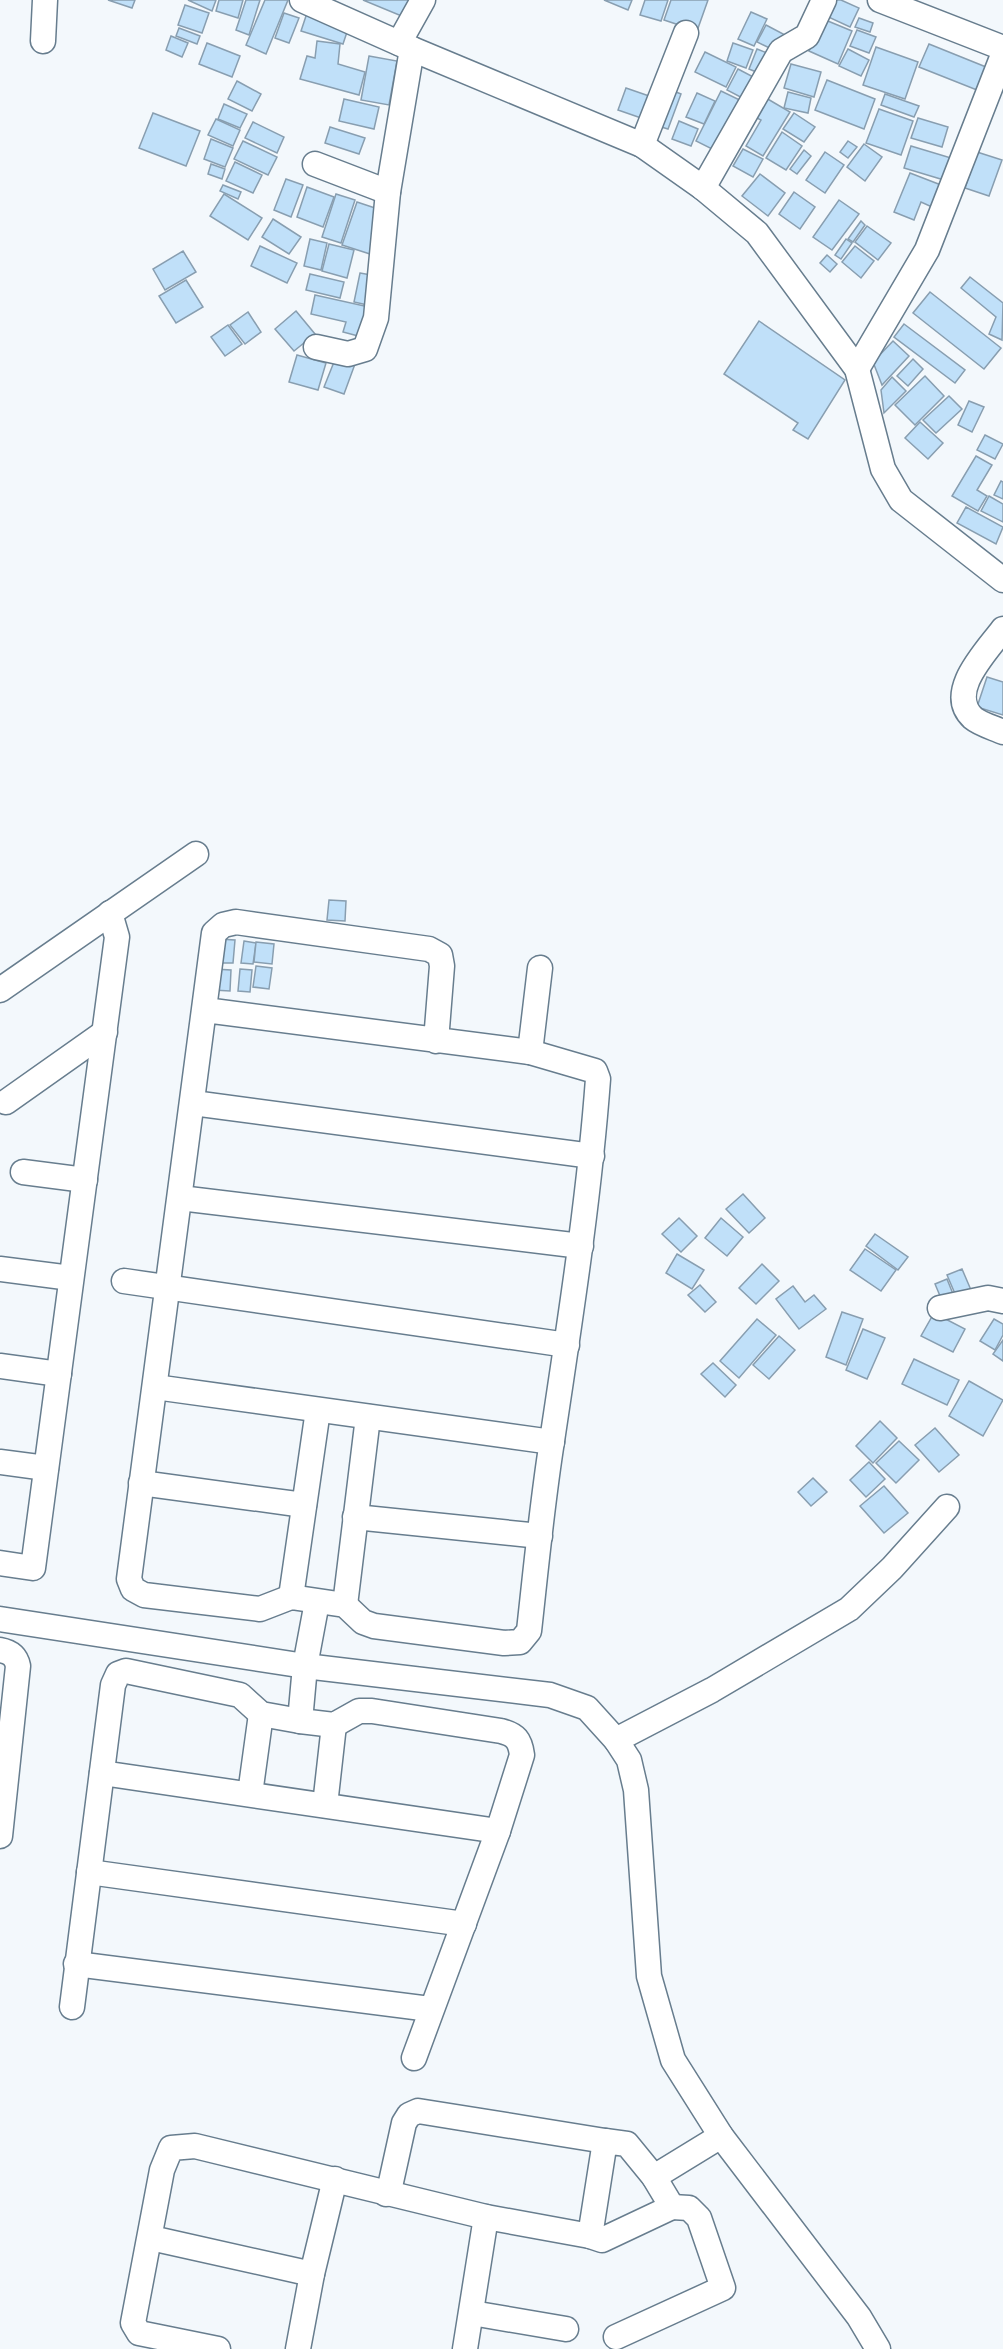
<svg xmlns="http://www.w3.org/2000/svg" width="1003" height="2349" viewBox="0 0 1003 2349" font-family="Jost,sans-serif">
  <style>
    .building { fill: #c0e0f9; stroke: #889eb0; stroke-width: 1.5 }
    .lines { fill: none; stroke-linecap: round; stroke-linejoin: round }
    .street-casing { stroke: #677d8e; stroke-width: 27 }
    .street { stroke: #fff; stroke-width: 24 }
  </style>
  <rect width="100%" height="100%" fill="#f3f8fc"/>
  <g class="building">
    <path d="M108 0H135L132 8Z"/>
    <path d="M188 0H216L212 11Z"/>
    <path d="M219 0H243L238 18 216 11Z"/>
    <path d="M246 0H260L249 35 236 30Z"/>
    <path d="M265 0H288L266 54 246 45Z"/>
    <path d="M363 0H411L404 17Z"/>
    <path d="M604 0H632L628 10Z"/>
    <path d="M645 0H668L661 21 640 15Z"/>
    <path d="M671 0H708L697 31 664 20Z"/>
    <path d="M831 0H841L859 8 850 27 824 15Z"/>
    <path d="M185 5 209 13 202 33 178 25Z"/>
    <path d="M308 10 350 23 343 44 301 31Z"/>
    <path d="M751 12 767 19 754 46 738 39Z"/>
    <path d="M284 13 299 18 289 43 275 38Z"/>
    <path d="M859 18 873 23 870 32 855 27Z"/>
    <path d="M823 19 852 31 838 64 809 51Z"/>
    <path d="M766 25 787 36 778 52 757 42Z"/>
    <path d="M179 28 200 36 197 44 176 36Z"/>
    <path d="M857 30 876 37 869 53 850 46Z"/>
    <path d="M171 36 188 43 182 57 166 50Z"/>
    <path d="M317 41 340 44 338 64 365 72 359 95 300 79 307 56 315 58Z"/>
    <path d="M207 43 240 56 232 77 199 64Z"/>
    <path d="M733 43 753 50 746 68 727 61Z"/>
    <path d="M929 44 991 69 982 92 919 67Z"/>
    <path d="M876 47 918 62 905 99 863 85Z"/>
    <path d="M757 49 775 56 766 76 749 69Z"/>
    <path d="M848 49 869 60 861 76 839 66Z"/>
    <path d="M705 52 736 67 726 87 695 72Z"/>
    <path d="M369 56 397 61 389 105 361 100Z"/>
    <path d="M791 64 821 72 814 97 784 88Z"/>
    <path d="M738 69 761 81 750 102 727 90Z"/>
    <path d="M827 80 875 99 864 129 815 110Z"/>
    <path d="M237 81 261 94 252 111 228 99Z"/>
    <path d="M626 88 652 97 644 119 618 110Z"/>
    <path d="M671 90 681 94 668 129 658 126Z"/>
    <path d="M721 91 746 103 722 154 696 141Z"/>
    <path d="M788 92 811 98 808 113 784 108Z"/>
    <path d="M697 93 715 101 704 124 686 117Z"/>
    <path d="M885 94 919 106 914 117 881 105Z"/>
    <path d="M766 98 790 112 763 156 746 146 761 120 755 117Z"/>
    <path d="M344 99 379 107 374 129 339 121Z"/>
    <path d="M224 104 247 114 240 128 218 119Z"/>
    <path d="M879 109 913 121 901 155 866 143Z"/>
    <path d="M153 113 200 131 186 166 139 148Z"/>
    <path d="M794 113 815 127 804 142 783 129Z"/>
    <path d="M918 118 948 127 942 147 911 138Z"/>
    <path d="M216 119 240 130 233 146 208 135Z"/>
    <path d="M679 121 698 129 691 146 672 139Z"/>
    <path d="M253 122 284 137 277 153 245 138Z"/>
    <path d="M330 127 365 138 359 154 325 143Z"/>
    <path d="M782 132 802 146 786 170 766 158Z"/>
    <path d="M211 139 233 148 225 167 204 159Z"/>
    <path d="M243 141 277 157 268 175 234 159Z"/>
    <path d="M848 141 857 147 848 158 840 152Z"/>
    <path d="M864 144 882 157 865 181 847 167Z"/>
    <path d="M911 146 951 158 944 180 904 168Z"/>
    <path d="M743 149 763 159 753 177 733 166Z"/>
    <path d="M804 150 811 156 797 174 790 169Z"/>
    <path d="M825 152 844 165 825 193 806 180Z"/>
    <path d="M977 152 1002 160 989 196 965 188Z"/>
    <path d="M235 162 262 175 253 193 226 181Z"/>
    <path d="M211 164 225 169 222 179 208 174Z"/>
    <path d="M910 173 941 185 932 207 921 202 914 220 894 212Z"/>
    <path d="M760 174 785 193 768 216 742 196Z"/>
    <path d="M286 179 303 185 291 217 274 210Z"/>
    <path d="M223 185 241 192 238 199 220 191Z"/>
    <path d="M307 187 334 197 323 227 297 217Z"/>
    <path d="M794 192 815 207 800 229 779 214Z"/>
    <path d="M224 194 262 218 248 240 210 216Z"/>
    <path d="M336 194 355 200 341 243 322 237Z"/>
    <path d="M839 200 859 214 832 250 813 237Z"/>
    <path d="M357 202 384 211 370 254 342 245Z"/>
    <path d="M273 219 301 237 289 254 262 237Z"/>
    <path d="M861 221 865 225 853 242 848 239Z"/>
    <path d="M867 226 891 243 878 260 855 242Z"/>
    <path d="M310 239 327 243 321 270 304 266Z"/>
    <path d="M846 239 852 243 841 259 835 255Z"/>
    <path d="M329 244 354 250 347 278 322 271Z"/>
    <path d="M260 246 297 263 287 283 251 266Z"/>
    <path d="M855 246 874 261 861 278 842 262Z"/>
    <path d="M183 251 196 272 165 290 153 269Z"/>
    <path d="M827 255 837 264 830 272 820 263Z"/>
    <path d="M360 273 377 276 372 306 354 302Z"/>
    <path d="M310 274 344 282 340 298 306 290Z"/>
    <path d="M970 277 1003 303 1002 340 989 334 996 317 961 288Z"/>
    <path d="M186 280 203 307 176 323 159 296Z"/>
    <path d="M930 292 1001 348 984 369 913 313Z"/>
    <path d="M315 295 369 307 362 337 343 332 346 322 311 314Z"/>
    <path d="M296 311 315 334 294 351 275 329Z"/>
    <path d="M248 312 261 332 245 344 230 325Z"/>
    <path d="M759 321 845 380 808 439 793 430 798 423 724 374Z"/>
    <path d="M904 324 965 370 955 383 894 337Z"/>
    <path d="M228 325 242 344 225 356 211 337Z"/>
    <path d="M893 341 909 356 882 385 873 362Z"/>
    <path d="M297 355 326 363 318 390 289 382Z"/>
    <path d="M336 357 355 364 344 394 324 387Z"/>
    <path d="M913 359 923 369 908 386 897 376Z"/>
    <path d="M925 376 944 396 915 425 895 405Z"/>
    <path d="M892 377 906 391 884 413 881 390Z"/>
    <path d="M949 396 962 409 936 433 923 420Z"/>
    <path d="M969 401 984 407 972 432 958 425Z"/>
    <path d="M920 422 943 443 928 459 905 438Z"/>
    <path d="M985 435 1003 444 995 459 977 450Z"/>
    <path d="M976 456 992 465 977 490 987 496 978 511 952 496Z"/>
    <path d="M1001 481 1003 482V499L994 495Z"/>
    <path d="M989 496 1003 504V522L981 511Z"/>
    <path d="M966 507 1003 527 996 544 957 523Z"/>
    <path d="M987 677 1003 682V715L977 707Z"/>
    <path d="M329 900 346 901 345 921 327 920Z"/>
    <path d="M218 939 235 940 233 963H217Z"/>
    <path d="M244 941 256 943 253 964 241 963Z"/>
    <path d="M256 942 274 944 272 964 254 962Z"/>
    <path d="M256 966 272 968 269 989 253 987Z"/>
    <path d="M214 969 231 970 230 991 213 990Z"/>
    <path d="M240 969 252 970 250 992 238 991Z"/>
    <path d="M743 1194 765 1218 749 1233 726 1209Z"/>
    <path d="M679 1218 697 1236 681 1252 662 1234Z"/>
    <path d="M721 1218 743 1237 727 1256 705 1238Z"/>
    <path d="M875 1234 908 1257 898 1270 866 1246Z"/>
    <path d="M865 1249 896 1270 881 1291 850 1270Z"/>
    <path d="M677 1254 704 1270 692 1289 666 1273Z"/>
    <path d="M762 1264 779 1281 756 1304 739 1288Z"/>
    <path d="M962 1269 971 1290 956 1296 947 1275Z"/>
    <path d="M947 1279 955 1299 943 1303 935 1284Z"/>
    <path d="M700 1285 716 1302 705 1312 688 1295Z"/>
    <path d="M793 1286 805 1302 814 1295 826 1309 799 1329 776 1299Z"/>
    <path d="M842 1312 863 1319 846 1365 826 1357Z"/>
    <path d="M934 1313 965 1329 953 1352 921 1336Z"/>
    <path d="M757 1319 776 1335 739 1378 720 1361Z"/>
    <path d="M994 1319 1003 1324V1335L995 1350 980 1341Z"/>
    <path d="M863 1329 885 1338 867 1379 846 1370Z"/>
    <path d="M779 1336 795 1350 769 1379 753 1365Z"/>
    <path d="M1003 1340V1361L993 1354Z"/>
    <path d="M914 1359 959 1380 947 1405 902 1384Z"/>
    <path d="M713 1363 736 1385 725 1397 701 1374Z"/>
    <path d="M969 1381 1003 1400 983 1436 949 1416Z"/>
    <path d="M880 1421 897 1438 873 1463 856 1446Z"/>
    <path d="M935 1428 959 1455 939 1472 915 1445Z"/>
    <path d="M899 1441 919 1460 896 1483 876 1463Z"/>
    <path d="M869 1462 885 1479 866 1497 850 1480Z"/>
    <path d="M813 1478 827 1492 811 1506 798 1492Z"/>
    <path d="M884 1486 908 1513 884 1533 860 1506Z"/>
  </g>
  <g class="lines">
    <defs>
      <g id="street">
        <path d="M302 0 412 49 642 145 703 188 757 233 857 369 883 469 901 500 1003 580"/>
        <path d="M880 0 1003 48"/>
        <path d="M43 41 45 0"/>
        <path d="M399 43 423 0"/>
        <path d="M642 145 686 33"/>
        <path d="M315 164 388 192"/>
        <path d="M703 188 781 51 807 36 824 0"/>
        <path d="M316 347 348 354 365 349 376 318 388 192 412 49"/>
        <path d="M857 369 927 250 1003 55"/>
        <path d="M1003 629C987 651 945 692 973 718 980 724 994 728 1003 732"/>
        <path d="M0 990 196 854"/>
        <path d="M205 1010 530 1052 595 1071 598 1079C589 1200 570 1320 552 1441 542 1504 536 1568 529 1631L520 1642 504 1643 374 1626 363 1622 345 1605 291 1597 260 1609 144 1595 133 1589 129 1579 214 933 223 925 236 922 429 949 440 955 442 966 436 1041"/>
        <path d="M530 1052 540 968"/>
        <path d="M6 1102 105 1032"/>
        <path d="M193 1103 592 1156"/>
        <path d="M23 1172 85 1180"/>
        <path d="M180 1198 581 1246"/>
        <path d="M0 1269 71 1278"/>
        <path d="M124 1281 567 1345"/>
        <path d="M940 1308 988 1298 1003 1301"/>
        <path d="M0 1366 59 1374"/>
        <path d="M155 1387 552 1442"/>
        <path d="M0 1462 46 1468"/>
        <path d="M141 1483 304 1505"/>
        <path d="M355 1517 540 1536"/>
        <path d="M0 1563 33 1568 117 937 110 913"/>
        <path d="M291 1597 318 1410"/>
        <path d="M345 1605 368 1417"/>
        <path d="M0 1619 305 1666 550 1695 587 1708 616 1740 629 1760 636 1790 649 1976 673 2060 721 2136 859 2317 878 2349"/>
        <path d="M0 1650C11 1652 16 1656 18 1666L0 1836"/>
        <path d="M300 1721 305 1666 317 1602"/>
        <path d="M616 1740 712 1690 849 1609 892 1568 947 1507"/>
        <path d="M102 1773 498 1831"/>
        <path d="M250 1794 261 1714"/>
        <path d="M325 1805 334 1725"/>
        <path d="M89 1872 464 1924"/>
        <path d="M76 1964 430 2009"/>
        <path d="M72 2007 113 1685 118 1674 126 1671 240 1695 261 1714 300 1721 334 1725 359 1711H372L501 1731C516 1735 520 1740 522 1755L498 1831 414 2058"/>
        <path d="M605 2141 627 2144 654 2177 672 2207 602 2240 590 2236Z"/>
        <path d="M654 2177 721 2136"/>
        <path d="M386 2194 391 2182 404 2123 409 2115 418 2111 605 2141"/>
        <path d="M151 2238 312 2274"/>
        <path d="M472 2313 566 2329"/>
        <path d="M616 2337 723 2288 699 2218 689 2208 672 2207"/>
        <path d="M218 2349 139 2333 133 2323 162 2170 171 2148 195 2146 486 2217 590 2236"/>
        <path d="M298 2349 312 2274 335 2179"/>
        <path d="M465 2349 486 2217"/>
      </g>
    </defs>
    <use href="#street" class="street-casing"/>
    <use href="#street" class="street"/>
  </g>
</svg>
